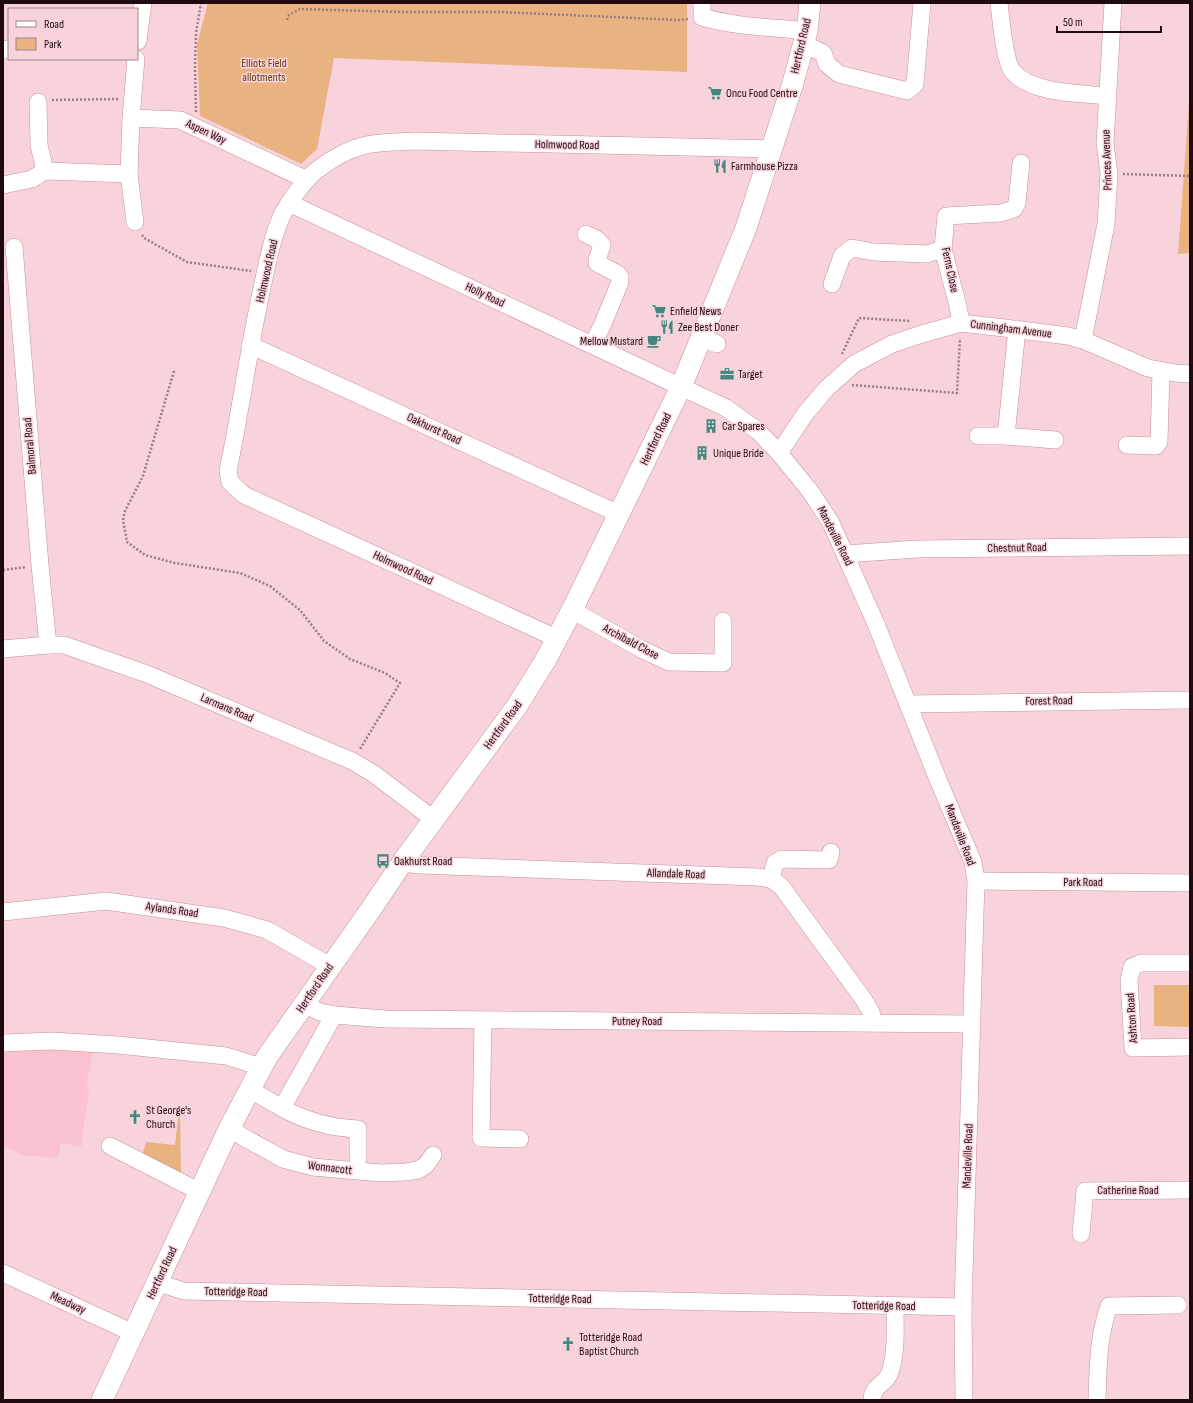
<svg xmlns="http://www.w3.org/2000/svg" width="1193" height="1403" viewBox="0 0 1193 1403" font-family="'Sofia Sans Condensed',sans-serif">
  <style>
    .built { fill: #fbc3d0 }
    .green { fill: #e9b381 }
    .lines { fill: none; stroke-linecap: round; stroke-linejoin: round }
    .minor-casing { stroke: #c88f9d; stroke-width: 18 }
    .major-casing { stroke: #c88f9d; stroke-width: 22 }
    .path { stroke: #9a7c83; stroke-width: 2.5; stroke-dasharray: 2 2; stroke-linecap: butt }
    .minor { stroke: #fff; stroke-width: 17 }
    .major { stroke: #fff; stroke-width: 21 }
    .labels { text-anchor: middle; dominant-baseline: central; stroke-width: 3; stroke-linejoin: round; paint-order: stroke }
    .street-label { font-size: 12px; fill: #1e0a0f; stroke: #f8d3db }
    .park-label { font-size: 12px; fill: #623a0d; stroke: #f8d3db }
    .poi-label { font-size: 12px; fill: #1e0a0f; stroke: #f8d3db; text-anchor: start }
  </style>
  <rect width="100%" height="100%" fill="#f8d3db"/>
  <path class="built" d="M3 1045 94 1047 87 1081 89 1092 81 1147 61 1143 58 1158 22 1155 3 1146Z"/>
  <g class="green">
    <path d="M208 3H687V72L334 58 317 149 301 164 200 116 197 44Z"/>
    <path d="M1190 90V253L1178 254Z"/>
    <path d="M1154 985H1190V1027L1154 1026Z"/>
    <path d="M180 1104 181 1177 142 1156 146 1142 175 1145Z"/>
  </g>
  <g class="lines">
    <defs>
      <g id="minor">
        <path d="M702 3V17C736 27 771 27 807 31"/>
        <path d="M999 3C1001 18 1004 61 1013 72 1033 94 1079 93 1107 96"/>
        <path d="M138 41 143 3"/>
        <path d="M803 44 823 53 827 64 839 74 907 91 915 84 922 3"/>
        <path d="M3 50 9 49"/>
        <path d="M136 59 131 118 180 120 307 180"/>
        <path d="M38 102 39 145 45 171"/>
        <path d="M129 174 135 222"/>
        <path d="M3 185 32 179 45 171 129 174 131 118"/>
        <path d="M289 203 726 408 758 431 779 453 810 491 831 523 876 624 939 782 973 862 976 881 963 1307 964 1400"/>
        <path d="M586 234 596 239 602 245 597 260V263L618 274 620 277V282L602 326 592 345"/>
        <path d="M14 247 40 565 48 645"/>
        <path d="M832 284 842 256 852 248 873 252 927 254 943 249"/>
        <path d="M961 323 958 306 943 249 946 216 1001 213 1014 209 1017 203 1021 163"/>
        <path d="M702 338 717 344"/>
        <path d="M1083 340 1106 224 1109 174 1105 143 1113 3"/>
        <path d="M250 345 619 514"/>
        <path d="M978 436H1006L1055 440"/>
        <path d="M1006 436 1017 329"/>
        <path d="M1127 445 1156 446 1159 442 1161 371"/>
        <path d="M779 453 805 414 826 389 854 364 892 344 922 334 961 323 1021 330 1068 336 1083 340 1148 368 1175 373 1190 374"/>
        <path d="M845 554 917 549 1190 546"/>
        <path d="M572 610 643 650 669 662 723 663V621"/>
        <path d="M556 638 244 495 230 482 228 471C240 413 248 355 260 297 266 270 271 240 282 215 290 200 304 180 317 170 331 159 349 149 366 145 379 142 401 142 414 141L772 149"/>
        <path d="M3 649 48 645H64L147 674 352 761 374 774 433 819"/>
        <path d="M908 704 1190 700"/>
        <path d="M404 860 410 864 420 865 757 877 771 879 781 886 864 1000 871 1012 874 1023"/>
        <path d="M771 879 775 863 782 859 829 860 831 852"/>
        <path d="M976 881 1190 883"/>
        <path d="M3 912 106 901 224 918 267 930 330 966"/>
        <path d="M1190 963H1141L1132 967 1129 980 1133 1048 1190 1047"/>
        <path d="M303 1004 320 1012 334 1015 386 1019 972 1024"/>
        <path d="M483 1020 481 1138 520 1139"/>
        <path d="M3 1043 52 1041 118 1045 226 1056 261 1067"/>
        <path d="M249 1089 282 1108 334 1015"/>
        <path d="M282 1108C306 1121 331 1128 358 1129V1159"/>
        <path d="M229 1129 283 1159 313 1167 381 1173 406 1172 418 1170 426 1165 433 1155"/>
        <path d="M110 1146 200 1192"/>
        <path d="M1081 1234 1085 1191 1190 1190"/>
        <path d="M3 1273 133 1333"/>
        <path d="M158 1283 184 1291 963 1307"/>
        <path d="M872 1400C872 1385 887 1384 890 1372 897 1352 895 1327 895 1306"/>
        <path d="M1097 1400C1098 1368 1098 1337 1109 1306L1178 1305"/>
      </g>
      <path id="major" d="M102 1400 229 1129 267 1057 371 909 404 860 517 706 545 661 572 610 681 387 746 228 793 83 807 31 810 3"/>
    </defs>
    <use href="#minor" class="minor-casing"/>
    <use href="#major" class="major-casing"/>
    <g class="path">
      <path d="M287 20 289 15 300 9 403 12H501L679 20 688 19"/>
      <path d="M52 100 119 99"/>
      <path d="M196 112 195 66 196 33 201 3"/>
      <path d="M1123 174 1190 176"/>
      <path d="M142 235 144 238 187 262 251 271"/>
      <path d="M842 354 859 318 910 321"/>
      <path d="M174 371 143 476 125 511 123 520 127 542 145 555 175 563 240 573 270 586 300 610 324 641 350 659 385 673 400 683 360 749"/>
      <path d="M852 385 957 393 960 338"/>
      <path d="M3 570 26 567"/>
    </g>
    <use href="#minor" class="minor"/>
    <use href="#major" class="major"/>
  </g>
  <defs>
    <symbol id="supermarket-bare" viewBox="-9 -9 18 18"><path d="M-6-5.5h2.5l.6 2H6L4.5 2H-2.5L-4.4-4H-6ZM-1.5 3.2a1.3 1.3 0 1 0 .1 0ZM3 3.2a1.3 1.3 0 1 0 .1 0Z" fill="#43887e" stroke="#f8d3db" stroke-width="2.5" paint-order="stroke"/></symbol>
    <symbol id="restaurant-bare" viewBox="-9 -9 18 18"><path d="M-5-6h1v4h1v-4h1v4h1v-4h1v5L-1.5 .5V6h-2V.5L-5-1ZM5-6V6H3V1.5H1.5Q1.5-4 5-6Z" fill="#43887e" stroke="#f8d3db" stroke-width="2.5" paint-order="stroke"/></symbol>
    <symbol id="cafe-bare" viewBox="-9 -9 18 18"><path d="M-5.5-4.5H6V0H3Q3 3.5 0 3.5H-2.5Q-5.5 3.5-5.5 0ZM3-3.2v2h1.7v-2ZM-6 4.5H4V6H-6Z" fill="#43887e" stroke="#f8d3db" stroke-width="2.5" paint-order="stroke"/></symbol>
    <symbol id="office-bare" viewBox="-9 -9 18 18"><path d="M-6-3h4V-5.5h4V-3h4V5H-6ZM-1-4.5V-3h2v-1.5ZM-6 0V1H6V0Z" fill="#43887e" stroke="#f8d3db" stroke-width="2.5" paint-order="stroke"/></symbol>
    <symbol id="building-bare" viewBox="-9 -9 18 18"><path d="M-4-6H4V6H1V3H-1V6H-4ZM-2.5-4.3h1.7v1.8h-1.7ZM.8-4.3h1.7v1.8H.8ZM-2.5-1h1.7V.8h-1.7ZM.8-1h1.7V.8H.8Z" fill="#43887e" stroke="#f8d3db" stroke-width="2.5" paint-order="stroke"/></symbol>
    <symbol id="bus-bare" viewBox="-9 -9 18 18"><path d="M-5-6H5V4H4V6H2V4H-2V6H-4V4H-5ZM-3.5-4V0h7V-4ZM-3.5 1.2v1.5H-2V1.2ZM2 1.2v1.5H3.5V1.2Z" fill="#43887e" stroke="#f8d3db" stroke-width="2.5" paint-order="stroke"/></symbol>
    <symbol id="church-bare" viewBox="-9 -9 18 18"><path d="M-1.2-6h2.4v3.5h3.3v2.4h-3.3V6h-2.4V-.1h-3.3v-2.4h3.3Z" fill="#43887e" stroke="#f8d3db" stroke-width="2.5" paint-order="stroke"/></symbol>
  </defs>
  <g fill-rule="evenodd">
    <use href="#supermarket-bare" x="705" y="83" width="20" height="20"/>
    <use href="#restaurant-bare" x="710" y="156" width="20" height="20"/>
    <use href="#supermarket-bare" x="649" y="301" width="20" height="20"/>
    <use href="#restaurant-bare" x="657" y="317" width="20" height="20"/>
    <use href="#cafe-bare" x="644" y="331" width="20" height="20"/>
    <use href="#office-bare" x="717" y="364" width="20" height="20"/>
    <use href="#building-bare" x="701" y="416" width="20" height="20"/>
    <use href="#building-bare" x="692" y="443" width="20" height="20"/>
    <use href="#bus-bare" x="373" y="851" width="20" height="20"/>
    <use href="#church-bare" x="125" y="1107" width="20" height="20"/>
    <use href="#church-bare" x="558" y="1334" width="20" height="20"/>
  </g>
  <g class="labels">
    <g class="street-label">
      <text transform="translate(801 46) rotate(-77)">Hertford Road</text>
      <text transform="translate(206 132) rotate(25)">Aspen Way</text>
      <text transform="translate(567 145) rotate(1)">Holmwood Road</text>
      <text transform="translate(1107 160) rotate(-92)">Princes Avenue</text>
      <text transform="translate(950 270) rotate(78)">Ferns Close</text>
      <text transform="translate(267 271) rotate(-77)">Holmwood Road</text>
      <text transform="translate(485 295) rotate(25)">Holly Road</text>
      <text transform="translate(1011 329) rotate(7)">Cunningham Avenue</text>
      <text transform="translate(434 429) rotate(25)">Oakhurst Road</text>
      <text transform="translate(656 439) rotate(-64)">Hertford Road</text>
      <text transform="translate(30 446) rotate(-95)">Balmoral Road</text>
      <text transform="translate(835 536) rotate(63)">Mandeville Road</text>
      <text transform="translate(1017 548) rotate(-1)">Chestnut Road</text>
      <text transform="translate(403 568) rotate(25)">Holmwood Road</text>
      <text transform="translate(631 642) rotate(28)">Archibald Close</text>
      <text transform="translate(1049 701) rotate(-1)">Forest Road</text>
      <text transform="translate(227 708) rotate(23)">Larmans Road</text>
      <text transform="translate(503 725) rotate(-54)">Hertford Road</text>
      <text transform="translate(960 835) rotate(69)">Mandeville Road</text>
      <text transform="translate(676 874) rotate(2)">Allandale Road</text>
      <text x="1083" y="882">Park Road</text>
      <text transform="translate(172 910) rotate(8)">Aylands Road</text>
      <text transform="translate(315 988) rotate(-56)">Hertford Road</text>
      <text transform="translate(1132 1018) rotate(-94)">Ashton Road</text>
      <text x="637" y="1021">Putney Road</text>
      <text transform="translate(968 1156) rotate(-88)">Mandeville Road</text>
      <text transform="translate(330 1168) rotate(7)">Wonnacott</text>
      <text x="1128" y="1190">Catherine Road</text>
      <text transform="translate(162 1273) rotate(-65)">Hertford Road</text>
      <text transform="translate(236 1292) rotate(1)">Totteridge Road</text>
      <text transform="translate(560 1299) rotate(1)">Totteridge Road</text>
      <text transform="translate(68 1303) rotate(25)">Meadway</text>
      <text transform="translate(884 1306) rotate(1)">Totteridge Road</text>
    </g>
    <g class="park-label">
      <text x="264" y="63">Elliots Field<tspan x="264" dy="14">allotments</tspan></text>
    </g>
    <g class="poi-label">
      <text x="726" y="93">Oncu Food Centre</text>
      <text x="731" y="166">Farmhouse Pizza</text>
      <text x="670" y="311">Enfield News</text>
      <text x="678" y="327">Zee Best Doner</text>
      <text x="643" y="341" text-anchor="end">Mellow Mustard</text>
      <text x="738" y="374">Target</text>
      <text x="722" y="426">Car Spares</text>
      <text x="713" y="453">Unique Bride</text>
      <text x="394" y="861">Oakhurst Road</text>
      <text x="146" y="1110">St George's<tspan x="146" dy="14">Church</tspan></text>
      <text x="579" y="1337">Totteridge Road<tspan x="579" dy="14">Baptist Church</tspan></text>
    </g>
  </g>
  <rect width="1193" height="1403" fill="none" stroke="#1e0a0f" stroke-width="8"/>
  <rect x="8" y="8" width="130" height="52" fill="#f8d3db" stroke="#a18389"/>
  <rect x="16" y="21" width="20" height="6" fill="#ffffff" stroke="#a18389"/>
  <text x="44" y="28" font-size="12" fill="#1e0a0f">Road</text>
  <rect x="16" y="38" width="20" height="12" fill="#e9b381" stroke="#a18389"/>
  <text x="44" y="48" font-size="12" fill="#1e0a0f">Park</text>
  <path d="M1057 26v6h104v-6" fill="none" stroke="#1e0a0f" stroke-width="2"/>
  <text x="1063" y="26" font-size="12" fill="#1e0a0f" stroke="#f8d3db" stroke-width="3" paint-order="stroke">50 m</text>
</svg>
